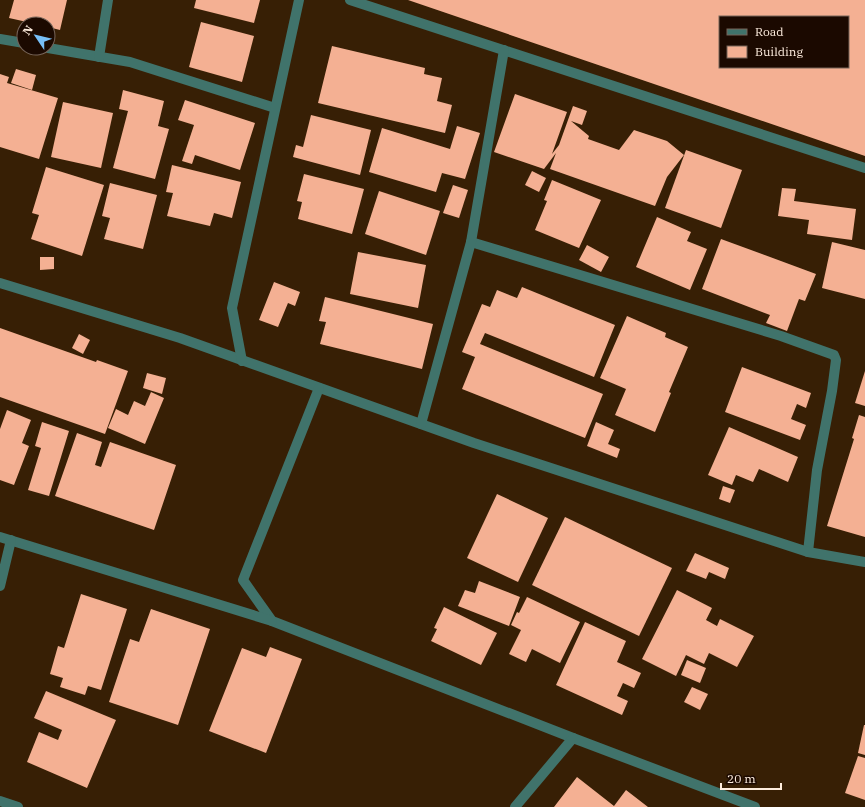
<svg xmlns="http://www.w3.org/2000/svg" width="865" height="807" viewBox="0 0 865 807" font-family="'IBM Plex Serif',serif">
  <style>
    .building { fill: #f4b093; fill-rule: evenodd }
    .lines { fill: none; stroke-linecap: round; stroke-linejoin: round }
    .minor { stroke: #40736b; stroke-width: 10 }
  </style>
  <rect width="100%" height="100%" fill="#371f05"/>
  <g class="building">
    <path d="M14 0H67L60 30 48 27V24H36L9 18Z"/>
    <path d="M196 0H260L254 23 194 8Z"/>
    <path d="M408 0H865V156ZM720 17H848V67H720Z"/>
    <path d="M201 22 254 36 242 82 189 67Z"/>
    <path d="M332 46 425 68 424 74 442 78 437 101 452 105 445 133 318 103Z"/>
    <path d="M16 69 36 75 32 90 11 83Z"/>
    <path d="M0 74 9 77 7 83 58 98 39 159 0 147Z"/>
    <path d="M123 90 164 101 158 126 169 129 155 179 113 168 128 111 119 109Z"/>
    <path d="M515 94 567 112 552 154 559 145 573 106 587 111 582 125 571 121 589 136 588 139 619 150 634 130 667 141 684 155 667 177 655 206 550 169 556 153 544 169 494 152Z"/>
    <path d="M185 100 255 123 240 170 195 155 192 164 182 161 194 125 178 120Z"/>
    <path d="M63 102 113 113 101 168 51 157Z"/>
    <path d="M311 115 371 130 360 175 293 157 296 145 303 147Z"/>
    <path d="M457 126 480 133 465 179 442 173 436 192 369 172 382 128 450 149Z"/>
    <path d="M686 150 742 170 721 228 665 208Z"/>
    <path d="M172 165 241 182 232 218 214 213 210 226 167 216 173 193 166 192Z"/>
    <path d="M46 167 104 185 82 256 31 239 39 215 32 213Z"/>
    <path d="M532 171 546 178 539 192 525 185Z"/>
    <path d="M304 174 364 189 352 234 298 219 302 202 297 201Z"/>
    <path d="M552 180 601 200 579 248 535 230 547 201 544 200Z"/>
    <path d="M110 183 157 195 143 249 104 239 110 218 102 216Z"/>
    <path d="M453 185 468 190 459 218 443 213Z"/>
    <path d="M782 188 796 189 794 201 856 209 852 240 807 234 809 220 778 216Z"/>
    <path d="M379 191 440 211 426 255 365 234Z"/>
    <path d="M657 217 691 232 687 241 707 249 690 290 636 267Z"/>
    <path d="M721 239 816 274 805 301 799 299 787 331 766 323 770 315 702 289Z"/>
    <path d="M832 242 865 250V299L822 288Z"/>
    <path d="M587 245 609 257 601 272 579 260Z"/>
    <path d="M358 252 426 265 418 308 350 294Z"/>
    <path d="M40 257H54V269L40 270Z"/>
    <path d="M274 282 300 292 295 306 288 303 278 327 259 320Z"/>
    <path d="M522 287 615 325 594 377 485 333 480 344 603 394 585 438 462 389 475 357 462 352 482 304 490 307 497 290 517 298Z"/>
    <path d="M325 297 433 324 422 369 320 344 326 322 319 321Z"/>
    <path d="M627 316 666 333 665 337 688 347 669 392 671 393 655 432 615 415 626 389 600 378Z"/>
    <path d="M0 328 96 362 97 360 128 371 105 434 0 397Z"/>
    <path d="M79 334 90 340 83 354 72 348Z"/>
    <path d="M742 367 811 393 806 408 797 404 791 419 806 425 800 440 725 412Z"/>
    <path d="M865 371V406L855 403Z"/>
    <path d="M147 373 166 378 162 394 143 388Z"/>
    <path d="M151 392 164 398 145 444 108 428 116 409 128 415 134 401 145 406Z"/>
    <path d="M7 410 31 420 22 443 29 446 14 485 0 480V429Z"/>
    <path d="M859 415 865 417V537L827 526 854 439 852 438Z"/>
    <path d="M42 422 69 431 49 496 28 490 41 448 35 446Z"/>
    <path d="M596 422 614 430 608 444 620 449 617 458 587 446Z"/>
    <path d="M729 427 798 457 788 482 759 469 753 482 736 475 732 485 708 475Z"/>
    <path d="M77 433 102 442 95 465 101 467 110 442 176 465 154 530 55 496Z"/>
    <path d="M723 486 735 490 730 503 719 499Z"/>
    <path d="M497 494 548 518 518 582 467 558Z"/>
    <path d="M565 517 672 568 639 636 532 585Z"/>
    <path d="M695 553 729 568 725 579 709 572 706 579 686 571Z"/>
    <path d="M479 581 520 597 509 626 458 606 465 590 475 593Z"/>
    <path d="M677 590 712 608 706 620 717 626 720 619 754 636 737 667 709 653 704 664 686 655 676 676 642 659Z"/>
    <path d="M81 594 127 609 101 690 88 686 85 695 60 687 63 678 50 674 58 646 64 648Z"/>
    <path d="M527 597 580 622 560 663 532 649 526 662 509 654 521 630 511 625 517 612 519 613Z"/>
    <path d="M444 607 497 633 481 665 431 641 437 629 434 628Z"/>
    <path d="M151 609 210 629 178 725 109 702 130 639 139 642Z"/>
    <path d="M585 622 626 641 617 662 641 673 634 688 623 683 617 696 628 701 622 715 556 685Z"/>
    <path d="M270 647 302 659 266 753 209 731 242 648 266 657Z"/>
    <path d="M687 660 706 668 700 683 681 675Z"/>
    <path d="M692 687 708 694 700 710 684 702Z"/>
    <path d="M46 691 116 720 87 788 27 762 39 732 58 740 62 730 34 718Z"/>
    <path d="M864 725H865V755L858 753Z"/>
    <path d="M858 756 865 758V800L845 793Z"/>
    <path d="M577 777 614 806 626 790 648 807H554Z"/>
  </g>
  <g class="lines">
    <g class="minor">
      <path d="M350 0 865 168"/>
      <path d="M0 39 24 43"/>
      <path d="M48 48 130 62 275 108"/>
      <path d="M99 57 108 0"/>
      <path d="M471 242 781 336 834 355 836 360 832 391 817 470 808 552"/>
      <path d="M0 283 180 338 474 443 808 552 865 562"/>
      <path d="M242 361 232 308 299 0"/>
      <path d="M319 388 243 580 272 621 573 738"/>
      <path d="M421 424 471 242 504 50"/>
      <path d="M0 537 272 621"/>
      <path d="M0 586 11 540"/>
      <path d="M0 801 18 807"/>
      <path d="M515 807 573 738 755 807"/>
    </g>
  </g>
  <rect x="719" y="16" width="130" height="52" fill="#1b0900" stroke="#766459"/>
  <rect x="727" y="29" width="20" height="6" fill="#40736b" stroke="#766459"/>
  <text x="755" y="36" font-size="12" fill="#feedde">Road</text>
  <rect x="727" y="46" width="20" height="12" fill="#f4b093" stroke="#766459"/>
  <text x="755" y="56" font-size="12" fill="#feedde">Building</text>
  <g transform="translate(36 36) rotate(305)"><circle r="19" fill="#1b0900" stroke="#766459"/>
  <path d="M0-3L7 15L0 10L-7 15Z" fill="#78bff7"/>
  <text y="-6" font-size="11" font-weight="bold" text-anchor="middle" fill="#feedde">N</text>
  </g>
  <path d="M721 783v6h60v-6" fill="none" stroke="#feedde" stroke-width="2"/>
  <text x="727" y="783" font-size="12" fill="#feedde" stroke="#1b0900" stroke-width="3" paint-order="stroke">20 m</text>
</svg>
